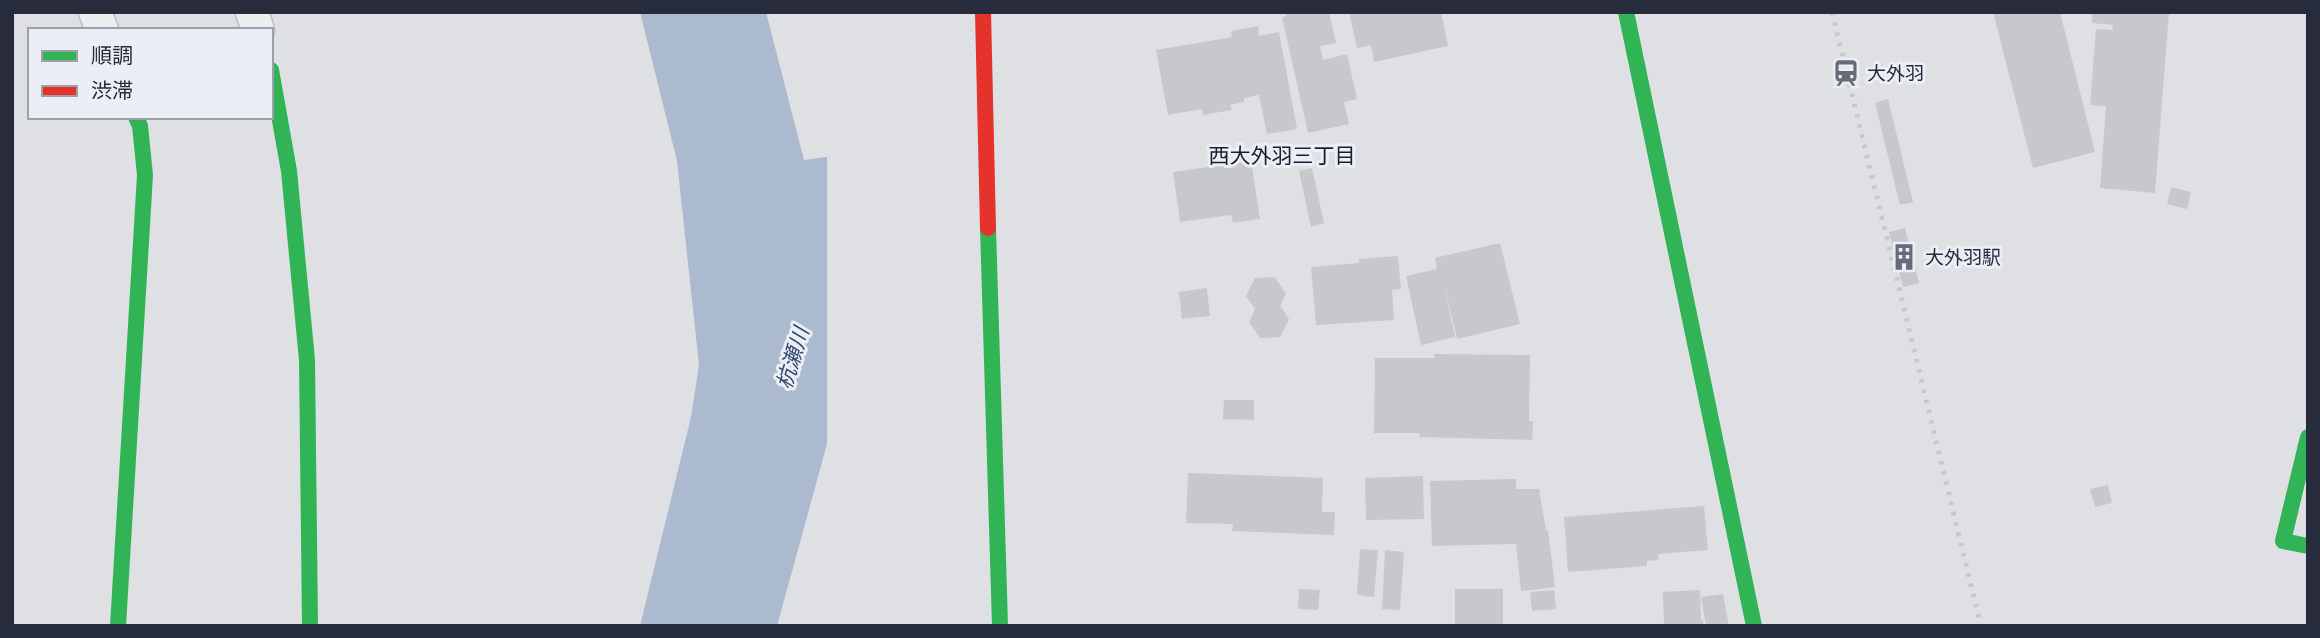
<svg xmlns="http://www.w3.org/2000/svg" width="2320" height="638" viewBox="0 0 2320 638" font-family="Mulish,'Noto Sans JP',sans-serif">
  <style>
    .water { fill: #acbacf }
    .building { fill: #c6c8cc }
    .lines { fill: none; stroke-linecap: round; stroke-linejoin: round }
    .street-casing { stroke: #bdbec2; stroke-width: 35 }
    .street { stroke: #edeef0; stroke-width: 32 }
    .fast { stroke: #30b455; stroke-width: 16 }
    .jam { stroke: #e5322d; stroke-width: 16 }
    .rail { stroke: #c7c8cb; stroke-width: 5; stroke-dasharray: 3.5 7; stroke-linecap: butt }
    .labels { text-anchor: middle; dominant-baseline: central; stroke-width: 6; stroke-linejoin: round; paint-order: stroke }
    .poi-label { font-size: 19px; fill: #262c3c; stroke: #ebeef4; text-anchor: start }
    .neighbourhood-label { font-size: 21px; fill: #191d2c; stroke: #ebeef4 }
    .water-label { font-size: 21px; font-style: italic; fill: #31476f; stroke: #ebeef4 }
  </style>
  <rect width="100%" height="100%" fill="#dee0e4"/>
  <path class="water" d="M640 12H766L804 160 827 157V444L777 626H640L691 417 699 365 677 161Z"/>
  <g class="building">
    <path d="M1285 12H1329L1336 43 1320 46 1323 60 1347 54 1357 99 1344 102 1349 124 1308 133 1282 17 1286 16Z"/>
    <path d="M1349 12H1441L1448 46 1374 62 1371 45 1357 48Z"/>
    <path d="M1993 12H2060L2095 152 2033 168Z"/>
    <path d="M2092 12H2169L2155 193 2100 188 2106 106 2090 105 2096 29 2112 30 2113 25 2092 23Z"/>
    <path d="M1258 26 1259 36 1279 32 1297 129 1267 134 1259 95 1244 98V102L1230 105 1232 110 1203 115 1202 109 1168 115 1156 50 1232 37 1231 31Z"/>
    <path d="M1888 99 1913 202 1900 205 1875 103Z"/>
    <path d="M1251 161 1260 219 1233 223 1231 215 1180 222 1173 172Z"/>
    <path d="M1312 168 1324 223 1311 227 1299 171Z"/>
    <path d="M2171 187 2191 192 2187 209 2167 204Z"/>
    <path d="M1905 228 1919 283 1903 287 1889 232Z"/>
    <path d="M1500 243 1520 324 1457 339 1443 280 1455 337 1421 345 1406 276 1437 269 1435 258Z"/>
    <path d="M1398 256 1401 289 1392 290 1394 320 1316 325 1311 267 1359 263V259Z"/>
    <path d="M1275 277 1286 294 1280 306 1289 319 1280 337 1260 338 1249 322 1255 309 1246 296 1255 278Z"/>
    <path d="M1207 288 1210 316 1182 319 1179 292Z"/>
    <path d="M1434 354 1530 355 1529 421H1533L1532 440 1419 437 1420 433H1374L1375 358H1435Z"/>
    <path d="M1224 400H1254V420L1223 419Z"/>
    <path d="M1188 473 1323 478 1322 512H1335L1334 535 1232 531 1233 524 1186 523Z"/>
    <path d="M1423 476 1424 519 1366 520 1365 478Z"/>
    <path d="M1516 479V489H1539L1546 530H1548L1555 587 1521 591 1516 544 1432 546 1430 481Z"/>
    <path d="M2108 485 2112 503 2095 507 2090 489Z"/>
    <path d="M1704 506 1708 550 1658 554 1659 560 1647 561V566L1568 572 1564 517Z"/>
    <path d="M1360 549 1378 550 1374 597 1357 595Z"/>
    <path d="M1385 550 1404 552 1400 610 1382 609Z"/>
    <path d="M1299 589 1320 590 1318 610 1298 609Z"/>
    <rect x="1455" y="589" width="48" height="37"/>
    <path d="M1554 590 1556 609 1532 611 1530 592Z"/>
    <path d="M1700 590 1701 620H1703L1704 626H1664L1663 592Z"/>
    <path d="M1723 594 1729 626H1706L1701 597Z"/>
  </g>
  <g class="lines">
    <defs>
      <g id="street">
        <path d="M95 12 102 30"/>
        <path d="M252 12 258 30"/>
      </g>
    </defs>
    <use href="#street" class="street-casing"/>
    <use href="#street" class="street"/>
    <g class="fast">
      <path d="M1626 12 1754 626"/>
      <path d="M271 70 289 171 307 360 310 626"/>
      <path d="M988 228 1000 626"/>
      <path d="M2308 437 2283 541 2308 546"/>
      <path d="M118 626 145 175 140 126 136 117"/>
    </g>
    <path class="jam" d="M983 12 988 228"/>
    <path class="rail" d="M1832 12 1981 626"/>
  </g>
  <defs>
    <symbol id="station-bare" viewBox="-9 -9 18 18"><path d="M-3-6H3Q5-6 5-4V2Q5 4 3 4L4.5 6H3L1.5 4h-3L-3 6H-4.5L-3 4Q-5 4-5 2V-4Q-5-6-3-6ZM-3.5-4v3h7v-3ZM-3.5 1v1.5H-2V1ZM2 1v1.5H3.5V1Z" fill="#666b77" stroke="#ebeef4" stroke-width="2.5" paint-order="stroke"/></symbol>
    <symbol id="building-bare" viewBox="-9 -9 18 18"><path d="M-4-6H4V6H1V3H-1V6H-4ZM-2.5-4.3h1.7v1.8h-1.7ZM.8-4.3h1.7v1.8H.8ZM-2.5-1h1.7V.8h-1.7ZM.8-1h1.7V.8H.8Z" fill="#666b77" stroke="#ebeef4" stroke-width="2.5" paint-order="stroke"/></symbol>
  </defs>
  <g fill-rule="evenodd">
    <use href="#station-bare" x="1827" y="54" width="38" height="38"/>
    <use href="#building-bare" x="1885" y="238" width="38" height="38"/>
  </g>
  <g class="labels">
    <g class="poi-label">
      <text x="1867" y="73">大外羽</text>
      <text x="1925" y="257">大外羽駅</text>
    </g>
    <g class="neighbourhood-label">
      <text x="1282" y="155">西大外羽三丁目</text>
    </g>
    <g class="water-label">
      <text transform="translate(792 358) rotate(-73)">杭瀬川</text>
    </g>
  </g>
  <rect width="2320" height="638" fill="none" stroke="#262c3c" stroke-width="28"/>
  <rect x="28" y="28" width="245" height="91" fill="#ebeef4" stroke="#9ca0aa" stroke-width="2"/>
  <rect x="42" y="51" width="35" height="10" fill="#30b455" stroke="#9ca0aa" stroke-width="2"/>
  <text x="91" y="63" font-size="21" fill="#262c3c">順調</text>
  <rect x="42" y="86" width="35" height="10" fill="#e5322d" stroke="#9ca0aa" stroke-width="2"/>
  <text x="91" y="98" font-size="21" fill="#262c3c">渋滞</text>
</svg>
